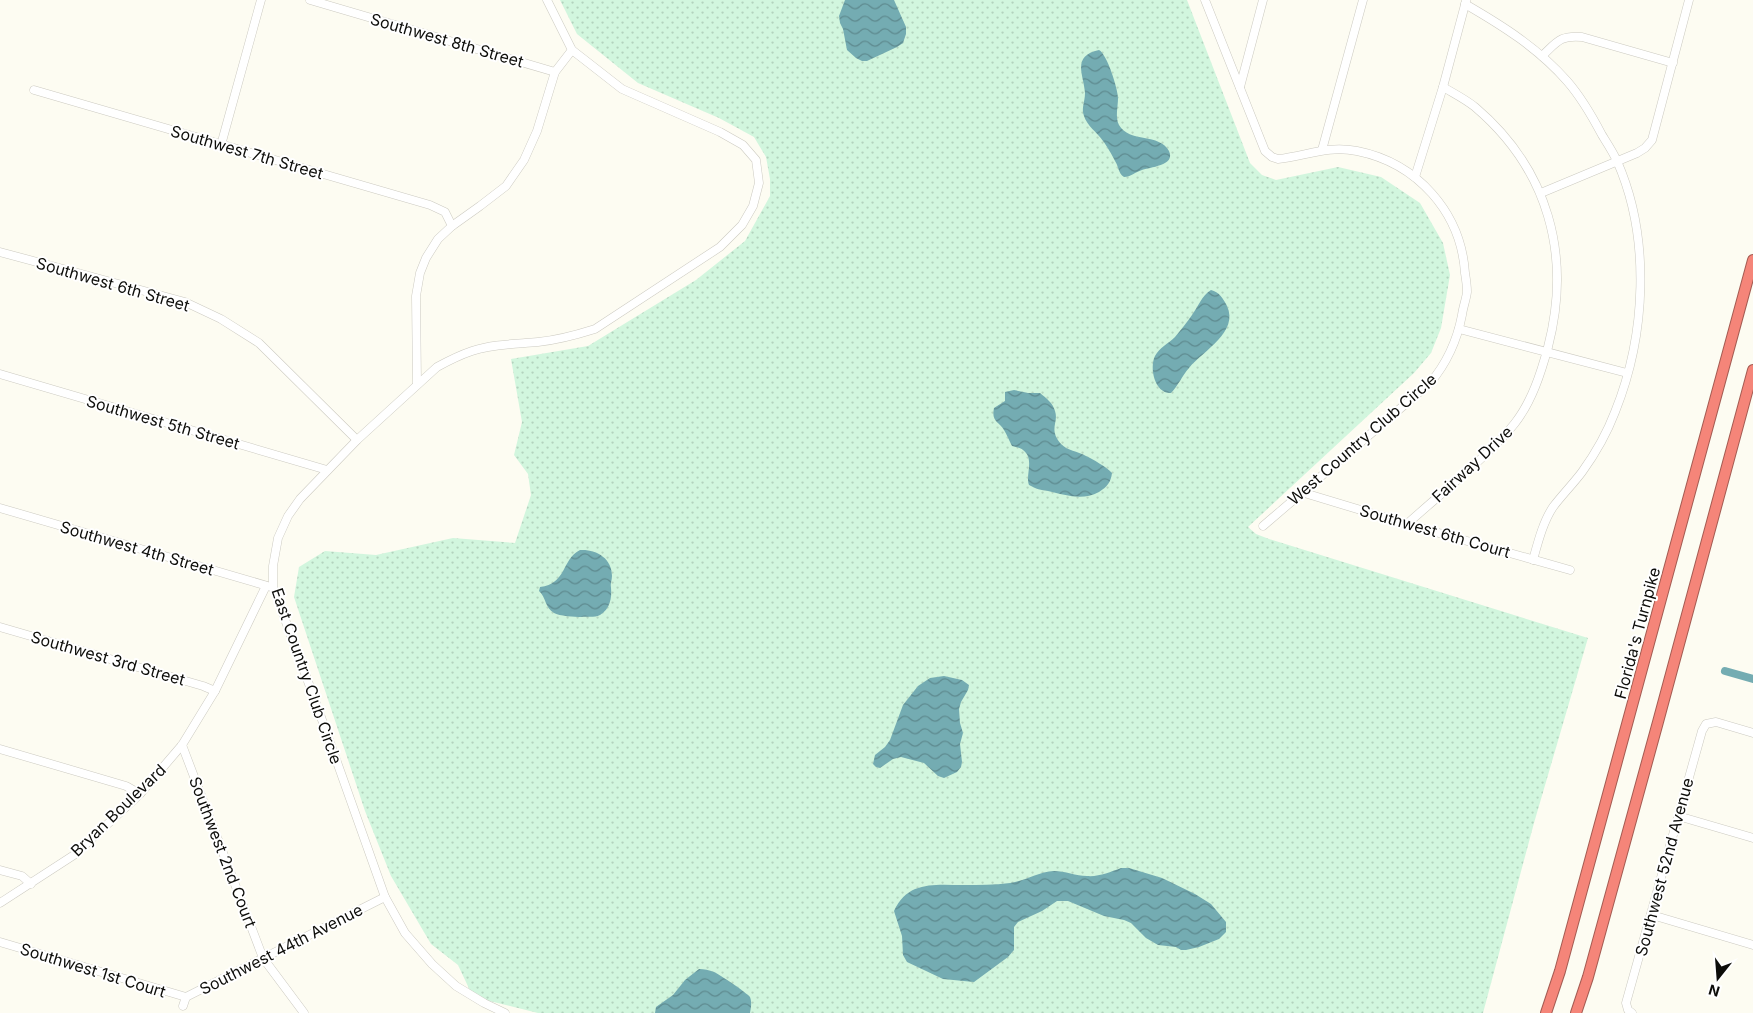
<svg xmlns="http://www.w3.org/2000/svg" width="1753" height="1013" viewBox="0 0 1753 1013" font-family="Inter,sans-serif">
  <style>
    .grass { fill: url(#grass-dots) }
    .water { fill: url(#water-waves) }
    .lines { fill: none; stroke-linecap: round; stroke-linejoin: round }
    .canal { stroke: #74acb2; stroke-width: 8 }
    .minor-casing { stroke: #cccac1; stroke-width: 9 }
    .highway-casing { stroke: #a45b52; stroke-width: 12 }
    .minor { stroke: #fff; stroke-width: 8 }
    .highway { stroke: #f58579; stroke-width: 10 }
    .labels { text-anchor: middle; dominant-baseline: central; stroke-width: 4; stroke-linejoin: round; paint-order: stroke }
    .street-label { font-size: 16px; fill: #0d0d0a; stroke: #fff }
  </style>
  <defs>
    <pattern id="grass-dots" width="8" height="8" patternUnits="userSpaceOnUse" patternTransform="scale(1.25)"><rect width="8" height="8" fill="#d2f6de"/><path d="M2 2h.1M6 6h.1" fill="none" stroke="#b3d2bd" stroke-width="1.8" stroke-linecap="round"/></pattern>
    <pattern id="water-waves" width="16" height="10" patternUnits="userSpaceOnUse" patternTransform="scale(1.25)"><rect width="16" height="10" fill="#74acb2"/><path d="M0 5q4-4 8 0t8 0" fill="none" stroke="#5e8a8f"/></pattern>
  </defs>
  <rect width="100%" height="100%" fill="#fdfcf2"/>
  <path class="grass" d="M560 0H1187L1250 163 1262 175 1276 180 1338 167 1381 177 1420 203 1443 243 1450 275 1441 328 1431 353 1414 373 1248 527 1256 534 1269 539 1588 638 1534 823 1483 1013H538L473 997 458 965 431 944 391 876 365 811 294 597 299 567 325 551 376 555 453 538 515 543 531 495 528 474 514 455 522 422 511 359 588 346 696 280 745 241 770 196V179L766 157 754 137 719 118 638 83 577 34Z"/>
  <g class="water">
    <path d="M845 0H894L906 27V34L903 43 897 47 867 61H862L856 58 847 50 843 29 840 23 839 16Z"/>
    <path d="M1099 50C1107 54 1118 89 1118 98 1118 107 1115 117 1119 125 1129 143 1160 133 1169 151 1176 166 1149 167 1142 170 1135 172 1131 177 1124 177 1118 173 1119 167 1115 161 1112 155 1107 146 1103 141 1097 132 1087 126 1084 116 1081 108 1085 102 1085 93 1084 75 1071 56 1099 50Z"/>
    <path d="M1211 290C1219 292 1223 298 1227 306 1239 332 1204 350 1189 368 1182 376 1178 386 1171 393 1155 394 1149 368 1155 356 1159 348 1169 343 1175 337 1181 330 1187 322 1192 315 1198 307 1202 295 1211 290Z"/>
    <path d="M1014 390 1028 393H1040C1046 398 1053 403 1055 411 1059 423 1048 429 1061 444 1068 451 1077 451 1086 456 1092 459 1107 467 1112 473 1111 482 1107 487 1099 492 1082 501 1066 495 1048 491 1041 490 1036 489 1029 485 1025 475 1035 459 1023 450 1021 448 1016 447 1012 446 1009 440 1007 435 1004 430 999 421 991 422 994 408L1005 401V392Z"/>
    <path d="M580 550C596 549 612 558 612 576 612 580 610 584 611 588 612 598 610 609 600 615 594 618 587 616 581 617 575 617 559 616 554 613 545 608 546 597 539 591L540 587C567 584 561 560 580 550Z"/>
    <path d="M944 676 962 680 969 685 968 690 961 702 959 709 960 723 963 733 960 744 962 762 961 767 957 772 944 778 938 776 924 763 901 757 893 759 880 768 876 767 873 764 875 755 885 747 890 740 903 705 918 686 930 678Z"/>
    <path d="M1121 868H1129L1162 878 1195 894 1211 904 1226 922V932L1219 939 1199 947 1186 950H1181L1176 947 1158 945 1146 938 1131 923 1124 920 1104 916 1068 901H1057L1042 911 1018 922 1014 927V950L1008 957 974 982 943 979 907 962 903 955 902 936 894 911C908 880 936 885 964 885 979 885 994 885 1010 883 1025 881 1038 872 1054 871 1065 871 1076 876 1087 876 1099 877 1110 872 1121 868Z"/>
    <path d="M699 969C704 969 709 970 714 972 719 974 747 993 750 997 752 1002 751 1008 750 1013H655L656 1007 673 995 685 980Z"/>
  </g>
  <g class="lines">
    <path class="canal" d="M1725 671 1753 679"/>
    <defs>
      <g id="minor">
        <path d="M310 0 555 72"/>
        <path d="M1205 0 1265 151 1272 157 1278 159C1307 156 1327 145 1357 151 1417 163 1461 212 1465 273 1466 279 1467 286 1467 292 1466 300 1463 307 1462 315 1457 341 1447 363 1430 383L1263 526"/>
        <path d="M1465 4C1503 26 1538 48 1567 81 1581 97 1592 116 1602 135 1607 143 1613 152 1617 161 1651 238 1646 335 1615 412 1607 433 1595 454 1582 472 1573 484 1562 495 1553 507 1543 522 1538 542 1533 560"/>
        <path d="M1542 56C1557 42 1560 35 1582 37L1673 63"/>
        <path d="M1240 87 1263 0"/>
        <path d="M34 90 430 205 445 212 452 226"/>
        <path d="M221 145 261 0"/>
        <path d="M1322 150 1363 0"/>
        <path d="M1415 177 1443 87 1466 1"/>
        <path d="M1541 193 1637 153 1645 148 1652 140 1689 0"/>
        <path d="M0 252 185 302 221 319 259 343 357 440"/>
        <path d="M1459 329 1627 373"/>
        <path d="M0 374 327 470"/>
        <path d="M417 384 416 296 420 273 426 258 438 239 452 226 480 206 506 186 524 160 537 131 555 72 572 50"/>
        <path d="M1301 492 1407 524 1570 570"/>
        <path d="M0 508 271 587"/>
        <path d="M1407 524C1426 507 1445 491 1464 474 1482 458 1500 442 1515 423 1532 401 1541 373 1548 347 1572 255 1548 169 1475 107 1465 99 1453 93 1443 87"/>
        <path d="M0 627 203 686 215 691"/>
        <path d="M182 745 263 958 304 1013"/>
        <path d="M0 749 126 786 140 794"/>
        <path d="M1678 816 1753 838"/>
        <path d="M0 870 22 876 31 884"/>
        <path d="M0 903 74 855 140 794 182 745 215 691 266 586"/>
        <path d="M1652 915 1753 945"/>
        <path d="M0 942 186 997"/>
        <path d="M183 1006 186 997 385 897"/>
        <path d="M505 1013 484 1003 456 986 432 964 405 933 385 897 316 703 273 587V566L278 538 288 516 300 499 357 440 437 367C448 361 460 355 472 351 493 344 517 344 538 342 558 340 576 335 595 329L720 247 742 225 753 206 759 183 756 160 743 145 720 132 622 89 572 50 547 0"/>
        <path d="M1632 1013 1628 1010 1626 1003 1702 731 1706 724 1716 722 1753 733"/>
      </g>
      <g id="highway">
        <path d="M1546 1013 1560 971 1753 260"/>
        <path d="M1576 1013 1588 977 1658 722 1753 370"/>
      </g>
    </defs>
    <use href="#minor" class="minor-casing"/>
    <use href="#highway" class="highway-casing"/>
    <use href="#minor" class="minor"/>
    <use href="#highway" class="highway"/>
  </g>
  <g class="labels">
    <g class="street-label">
      <text transform="translate(447 40) rotate(16)">Southwest 8th Street</text>
      <text transform="translate(247 152) rotate(16)">Southwest 7th Street</text>
      <text transform="translate(113 284) rotate(16)">Southwest 6th Street</text>
      <text transform="translate(163 422) rotate(16)">Southwest 5th Street</text>
      <text transform="translate(1362 439) rotate(-41)">West Country Club Circle</text>
      <text transform="translate(1472 464) rotate(-43)">Fairway Drive</text>
      <text transform="translate(1435 531) rotate(16)">Southwest 6th Court</text>
      <text transform="translate(137 548) rotate(16)">Southwest 4th Street</text>
      <text transform="translate(1637 633) rotate(-75)">Florida's Turnpike</text>
      <text transform="translate(108 658) rotate(16)">Southwest 3rd Street</text>
      <text transform="translate(307 676) rotate(71)">East Country Club Circle</text>
      <text transform="translate(118 810) rotate(-44)">Bryan Boulevard</text>
      <text transform="translate(223 852) rotate(69)">Southwest 2nd Court</text>
      <text transform="translate(1664 867) rotate(-75)">Southwest 52nd Avenue</text>
      <text transform="translate(281 949) rotate(-27)">Southwest 44th Avenue</text>
      <text transform="translate(93 970) rotate(17)">Southwest 1st Court</text>
    </g>
  </g>
  <g transform="translate(1718 978) rotate(197)" stroke="#ffffff" stroke-width="4" paint-order="stroke">
  <path d="M0-4L9 19L0 12L-9 19Z" fill="#0d0d0a"/>
  <text y="-8" font-size="14" font-weight="bold" text-anchor="middle" fill="#0d0d0a">N</text>
  </g>
</svg>
